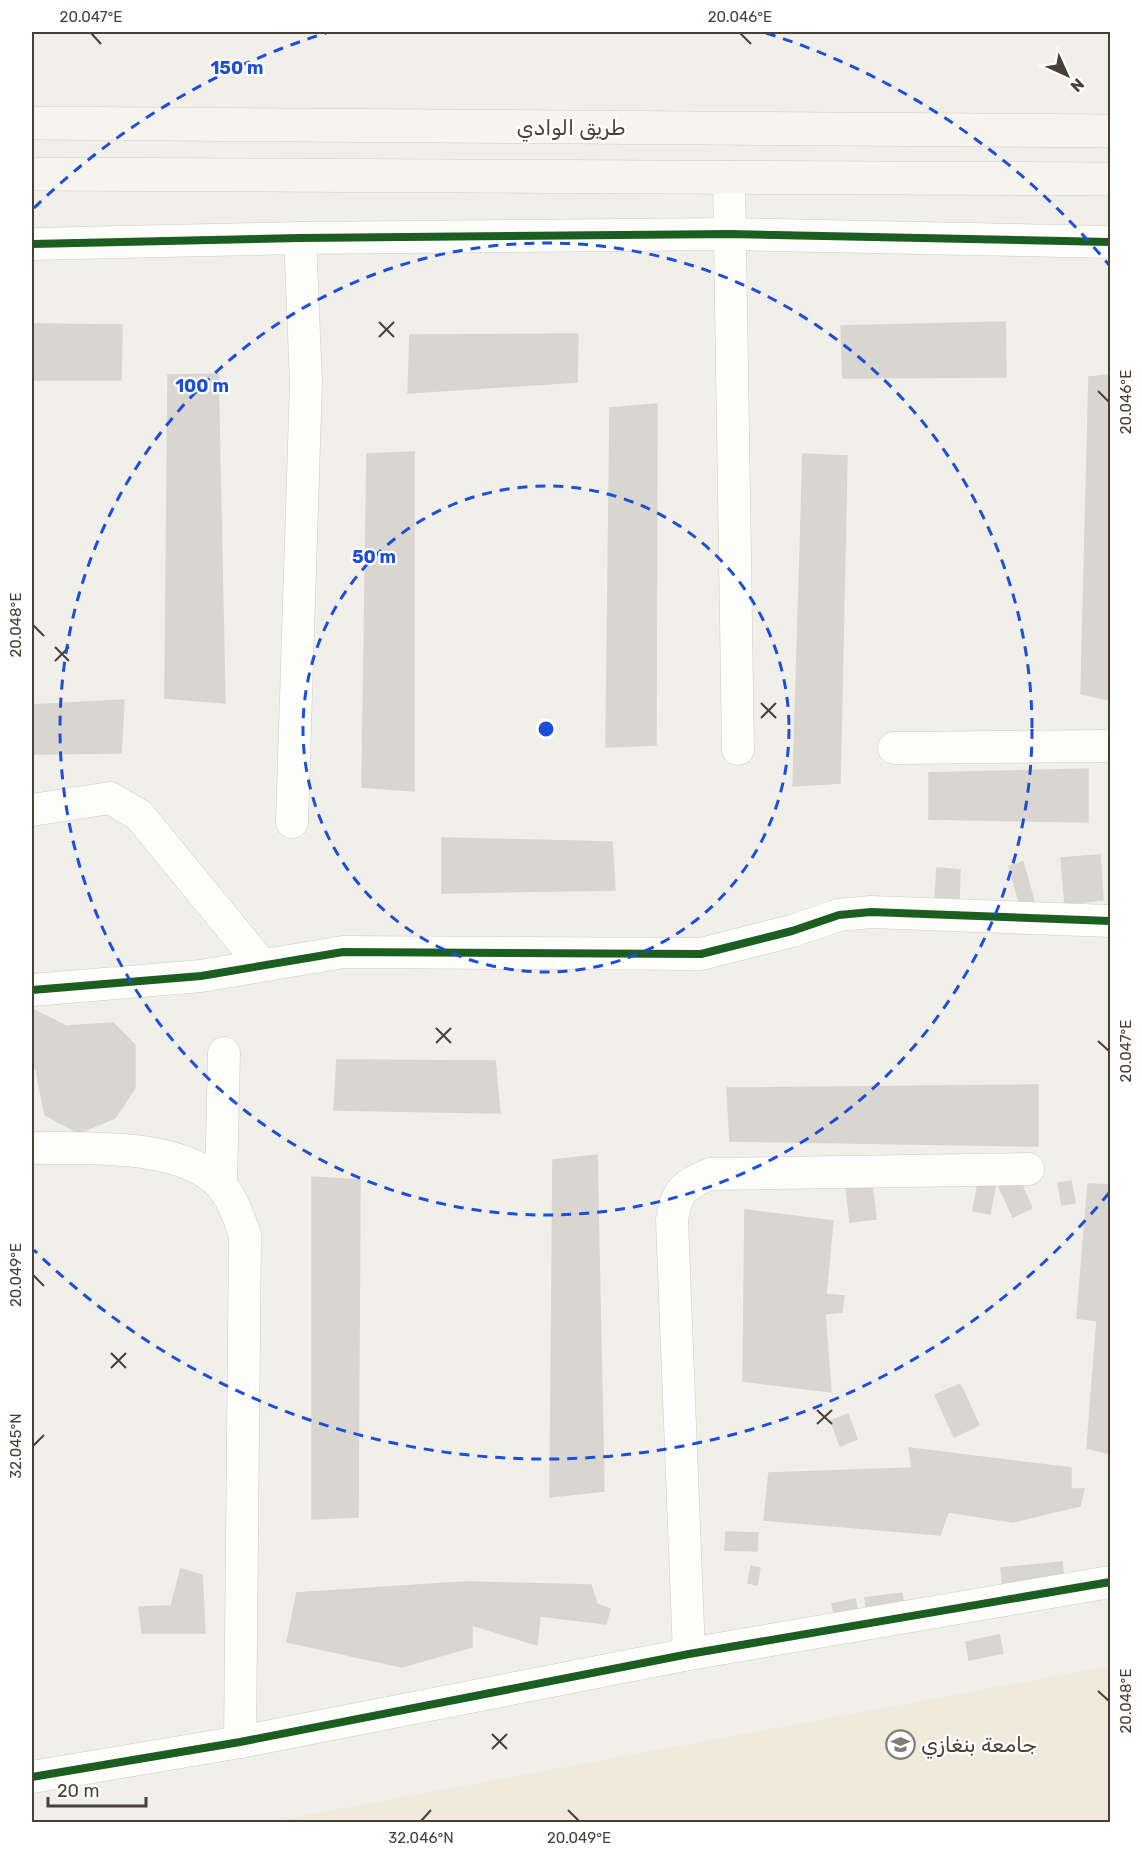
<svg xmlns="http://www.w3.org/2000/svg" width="1142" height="1854" viewBox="0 0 1142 1854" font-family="Rubik,Vazirmatn,sans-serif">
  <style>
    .education { fill: #efeadc }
    .building { fill: #d9d6d1; stroke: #d9d6d0; stroke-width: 1.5 }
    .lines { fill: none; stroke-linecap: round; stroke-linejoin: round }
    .minor-casing { stroke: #cecbc6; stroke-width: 33 }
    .secondary-casing { stroke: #d2cec2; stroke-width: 34 }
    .minor { stroke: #fdfdfc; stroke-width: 32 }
    .secondary { stroke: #f7f4ee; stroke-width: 33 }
    .cycleway-casing { stroke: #fff; stroke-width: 11 }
    .cycleway { stroke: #1b5e20; stroke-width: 8 }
    .ticks { fill: none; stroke: #484036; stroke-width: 2 }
    .ring { fill: none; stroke: #1d4ed8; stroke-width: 3; stroke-dasharray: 10 8 }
    .labels { text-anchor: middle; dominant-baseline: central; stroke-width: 4.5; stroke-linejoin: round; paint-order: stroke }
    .street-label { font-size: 21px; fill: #484036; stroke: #fff }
    .poi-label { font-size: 21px; fill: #484036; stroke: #fff; text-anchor: start }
    .centre { fill: #1d4ed8; stroke: #fff; stroke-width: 3 }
    .ring-label { font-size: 18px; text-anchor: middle; font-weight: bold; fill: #1d4ed8; stroke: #fff; stroke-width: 4.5; stroke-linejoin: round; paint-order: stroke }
    .neatline { fill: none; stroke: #484036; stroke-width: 2 }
    .ticks-label { font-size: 15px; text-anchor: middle; fill: #484036 }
  </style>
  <rect width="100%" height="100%" fill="#f1efea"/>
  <path class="education" d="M1110 1666V1822H268Z"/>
  <g class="building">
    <path d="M1005 322 1006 377 843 378 841 326Z"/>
    <path d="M32 324 122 325 121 380H32Z"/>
    <path d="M578 334 577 382 408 393 410 335Z"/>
    <path d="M218 374 225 703 165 698 168 375Z"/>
    <path d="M1110 375V700L1081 694 1089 377Z"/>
    <path d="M657 404 656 745 606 747 610 408Z"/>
    <path d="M414 452V791L362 787 367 454Z"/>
    <path d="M803 454 847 456 840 783 793 786Z"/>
    <path d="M124 700 121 753 32 754V705Z"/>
    <path d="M1088 769V822L929 819V773Z"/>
    <path d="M442 838 612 842 615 890 442 893Z"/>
    <path d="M1100 855 1103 900 1065 904 1061 858Z"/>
    <path d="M1023 862 1036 908 1022 912 1009 866Z"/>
    <path d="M937 868 960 870 959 901 935 900Z"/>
    <path d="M32 1009 66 1026 113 1023 135 1045V1088L115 1118 79 1133 45 1115 36 1069 32 1067Z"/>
    <path d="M337 1060 495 1061 500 1113 334 1110Z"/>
    <path d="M1038 1085V1146L730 1141 727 1088Z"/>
    <path d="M597 1155 604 1491 550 1497 553 1160Z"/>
    <path d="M1016 1173 1032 1208 1013 1217 997 1182Z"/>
    <path d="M312 1177 360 1180 358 1517 312 1519Z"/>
    <path d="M979 1178 996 1182 990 1214 973 1211Z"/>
    <path d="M1071 1181 1075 1203 1062 1205 1058 1183Z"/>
    <path d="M872 1184 876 1219 850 1222 846 1187Z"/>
    <path d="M1088 1184 1110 1185V1454L1087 1448 1097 1321 1077 1318Z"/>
    <path d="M745 1210 833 1221 826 1294 844 1296 842 1312 825 1314 831 1392 743 1381Z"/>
    <path d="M960 1384 979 1425 954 1437 935 1395Z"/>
    <path d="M848 1414 857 1439 840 1446 831 1421Z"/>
    <path d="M909 1448 1071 1468V1489H1084L1080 1506 1013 1522 948 1512 940 1535 764 1520 769 1473 912 1468Z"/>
    <path d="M726 1532 758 1533 757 1551 725 1550Z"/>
    <path d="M1062 1562 1064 1582 1003 1588 1001 1568Z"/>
    <path d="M751 1566 760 1568 757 1585 748 1583Z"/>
    <path d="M181 1569 202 1575 205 1633H142L139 1607 171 1606Z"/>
    <path d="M464 1582 591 1585 597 1604 610 1609 606 1624 540 1616 537 1645 472 1625V1647L402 1667 287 1642 297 1593Z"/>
    <path d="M902 1593 904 1608 867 1613 865 1598Z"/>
    <path d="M855 1599 859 1616 836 1622 832 1604Z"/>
    <path d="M999 1635 1003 1653 969 1660 966 1642Z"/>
  </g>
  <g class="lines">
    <defs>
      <g id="minor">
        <path d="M729 177 738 749"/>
        <path d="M32 244 300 238 730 234 1110 242"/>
        <path d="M894 748 1110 746"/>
        <path d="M32 810 110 798 139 815 262 965"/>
        <path d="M292 822 306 382 300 238"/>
        <path d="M32 990 201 976 343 952 701 954 792 931 839 915 871 912 1110 921"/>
        <path d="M32 1148C85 1149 182 1142 221 1185 233 1199 239 1218 245 1235L240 1742"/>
        <path d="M221 1185 224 1053"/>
        <path d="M689 1654 672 1220C676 1191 683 1186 710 1174L1028 1169"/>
        <path d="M32 1777 240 1742 689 1654 1110 1582"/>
      </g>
      <g id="secondary">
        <path d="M32 123 1110 131"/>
        <path d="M32 174 1110 179"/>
      </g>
    </defs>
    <use href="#minor" class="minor-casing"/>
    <use href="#secondary" class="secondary-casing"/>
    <use href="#minor" class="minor"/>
    <use href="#secondary" class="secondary"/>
    <defs>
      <g id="cycleway">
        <path d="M32 244 300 238 730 234 1110 242"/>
        <path d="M32 990 201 976 343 952 701 954 792 931 839 915 871 912 1110 921"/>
        <path d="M32 1777 240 1742 689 1654 1110 1582"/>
      </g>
    </defs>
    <use href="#cycleway" class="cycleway-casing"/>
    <use href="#cycleway" class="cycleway"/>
  </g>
  <path class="ticks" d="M91 33 101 44M740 33 751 44M379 322 394 337M379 337 394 322M1098 391 1109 402M33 625 44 636M55 647 69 661M55 661 69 647M761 703 776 718M761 718 776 703M436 1028 451 1043M1098 1041 1109 1051M436 1043 451 1028M33 1275 44 1286M111 1353 126 1368M111 1368 126 1353M817 1410 832 1424M817 1424 832 1410M33 1446 44 1435M1098 1691 1109 1701M492 1734 507 1749M492 1749 507 1734M568 1810 579 1821M421 1821 431 1810"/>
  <g class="ring">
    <circle cx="546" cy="729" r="243"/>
    <circle cx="546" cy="729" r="486"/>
    <path d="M1109 1193A730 730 0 0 1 34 1250M34 208A730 730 0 0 1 326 33M766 33A730 730 0 0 1 1109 265"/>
  </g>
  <defs>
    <symbol id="university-ring" viewBox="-11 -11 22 22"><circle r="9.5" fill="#fff" stroke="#837d75" stroke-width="1.5"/><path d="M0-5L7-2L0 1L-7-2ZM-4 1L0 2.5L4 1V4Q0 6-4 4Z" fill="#837d75"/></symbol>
  </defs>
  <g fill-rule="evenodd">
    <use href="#university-ring" x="884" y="1728" width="33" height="33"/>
  </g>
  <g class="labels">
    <g class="street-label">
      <text x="571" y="127">طريق الوادي</text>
    </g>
    <g class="poi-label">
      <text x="921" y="1744">جامعة بنغازي</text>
    </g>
  </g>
  <circle cx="546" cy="729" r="9" class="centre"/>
  <g class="ring-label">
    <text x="237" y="74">150 m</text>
    <text x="202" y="392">100 m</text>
    <text x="374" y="563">50 m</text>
  </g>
  <rect width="1142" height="1854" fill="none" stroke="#ffffff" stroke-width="66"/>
  <g transform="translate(1067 75) rotate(135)" stroke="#ffffff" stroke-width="4.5" paint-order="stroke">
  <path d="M0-4.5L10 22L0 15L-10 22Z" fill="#484036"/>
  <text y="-9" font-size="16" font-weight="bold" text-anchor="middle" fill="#484036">N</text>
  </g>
  <path d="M48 1797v9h98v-9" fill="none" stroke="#484036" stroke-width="3"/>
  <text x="57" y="1797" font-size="18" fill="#484036" stroke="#ffffff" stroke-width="4.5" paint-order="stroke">20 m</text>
  <rect x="33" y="33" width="1076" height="1788" class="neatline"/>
  <g class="ticks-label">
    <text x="91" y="22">20.047°E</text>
    <text x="740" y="22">20.046°E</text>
    <text transform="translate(1126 402) rotate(-90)" y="5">20.046°E</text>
    <text transform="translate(16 625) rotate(-90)" y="5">20.048°E</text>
    <text transform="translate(1126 1051) rotate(-90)" y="5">20.047°E</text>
    <text transform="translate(16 1275) rotate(-90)" y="5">20.049°E</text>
    <text transform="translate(16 1446) rotate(-90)" y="5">32.045°N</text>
    <text transform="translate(1126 1701) rotate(-90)" y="5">20.048°E</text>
    <text x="421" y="1843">32.046°N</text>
    <text x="579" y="1843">20.049°E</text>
  </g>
</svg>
